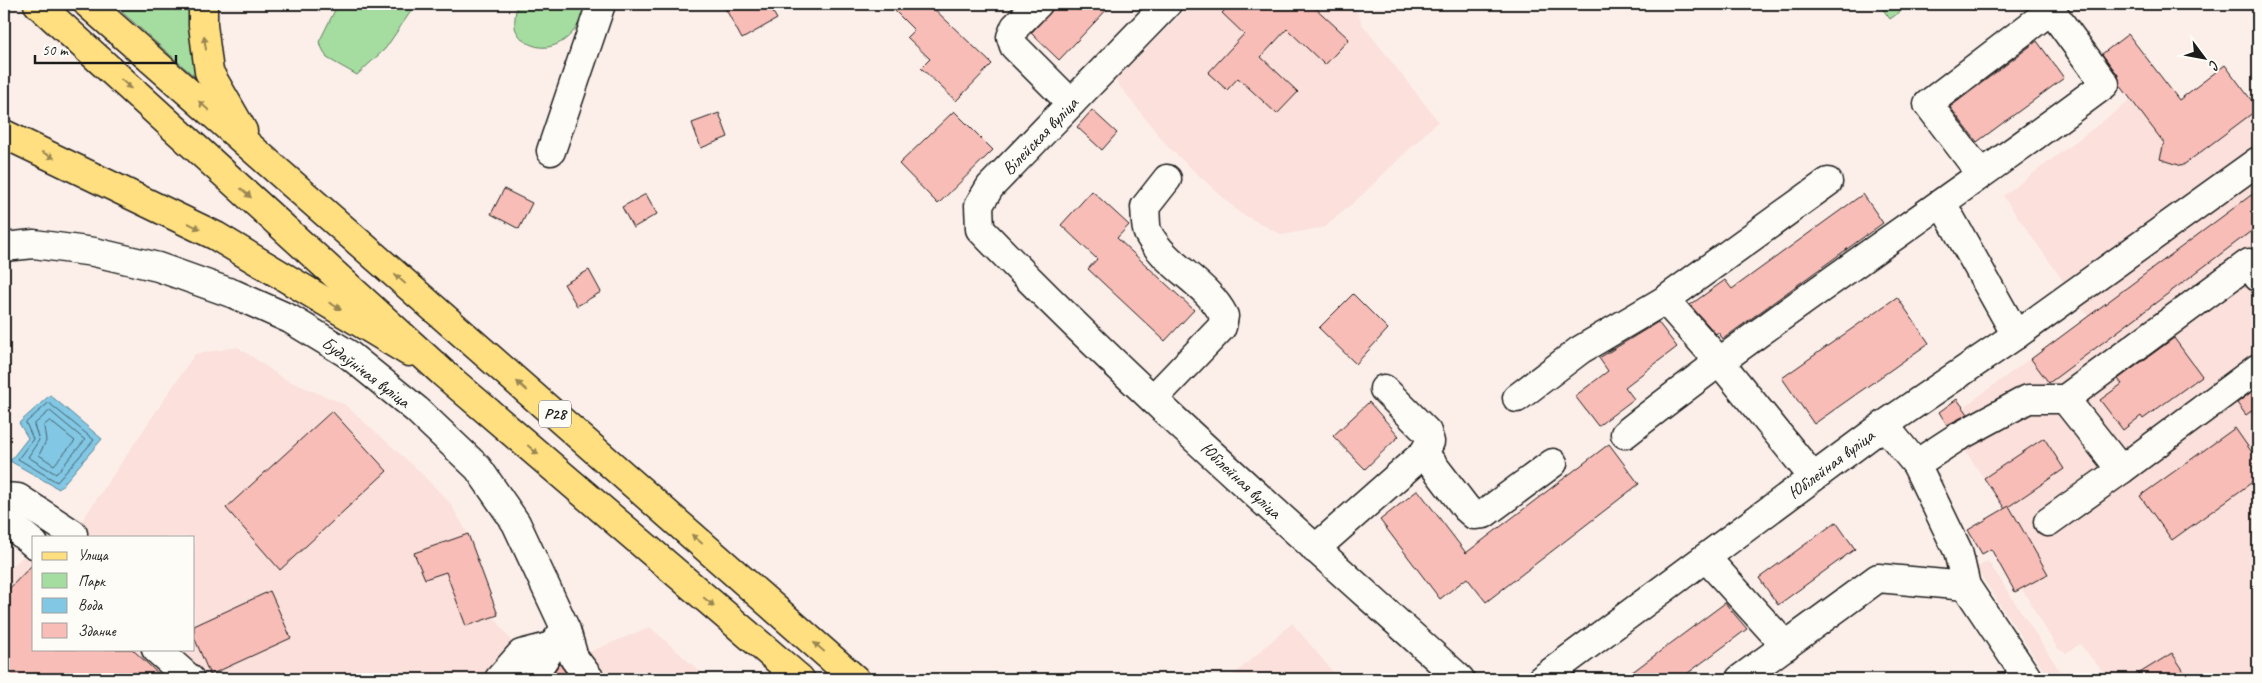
<svg xmlns="http://www.w3.org/2000/svg" width="2262" height="683" viewBox="0 0 2262 683" font-family="Caveat,sans-serif">
  <style>
    .built { fill: #fbe0db }
    .green { fill: #a5dda1; stroke: #607c5e }
    .water { fill: #82c7e3; stroke: #598393 }
    .lines { fill: none; stroke-linecap: round; stroke-linejoin: round }
    .shore { stroke: #45606c; stroke-width: 1 }
    .building { fill: #f8bdb7; stroke: #1c1c1c }
    .minor-casing { stroke: #1c1c1c; stroke-width: 31 }
    .major-casing { stroke: #1c1c1c; stroke-width: 31 }
    .highway-casing { stroke: #1c1c1c; stroke-width: 31 }
    .minor { stroke: #fdfcf7; stroke-width: 28 }
    .major { stroke: #ffdf80; stroke-width: 28 }
    .highway { stroke: #ffdf80; stroke-width: 28 }
    .oneway { fill: #998753 }
    .labels { text-anchor: middle; dominant-baseline: central; stroke-width: 4.5; stroke-linejoin: round; paint-order: stroke }
    .shield { fill: #fdfcf7; stroke: #605f5e; stroke-width: 1 }
    .shield-label { font-size: 16px; font-weight: bold; fill: #1c1c1c }
    .street-label { font-size: 18px; fill: #1c1c1c; stroke: #fdfcf7 }
  </style>
  <rect width="100%" height="100%" fill="#fcefea"/>
  <filter id="ink" filterUnits="userSpaceOnUse"><feTurbulence type="fractalNoise" baseFrequency=".02" numOctaves="2"/><feDisplacementMap in="SourceGraphic" scale="10" xChannelSelector="R" yChannelSelector="G"/><feConvolveMatrix kernelMatrix="1 2 1 2 8 2 1 2 1" color-interpolation-filters="sRGB"/></filter>
  <g filter="url(#ink)">
    <g class="built">
      <path d="M1191 4H1359L1357 11 1362 24 1438 121 1361 196 1325 227 1282 235 1240 213 1168 147 1115 80Z"/>
      <path d="M2128 34 2179 100 2225 65 2258 108V679H2109L2080 644 2066 653 2057 648 2022 589 2015 592 1991 549 1982 554 1968 530 2004 508 1939 412 1957 399 1964 407 2088 316 2003 196 2131 100 2098 57Z"/>
      <path d="M238 347 284 379 344 404 416 468 450 503 468 534 499 615 494 617 527 663 543 671 650 627 708 679H4V574L29 551 34 553V649H194V537H71L195 354Z"/>
      <path d="M1988 561 2065 679H2049L1976 568Z"/>
      <path d="M1292 623 1339 679H1229Z"/>
    </g>
    <g class="green">
      <path d="M113 4H194L204 85Z"/>
      <path d="M333 4H416L385 49 357 75 327 58 319 42 335 10Z"/>
      <path d="M517 4H585C582 32 553 59 526 42 521 39 516 32 515 27 514 20 516 11 517 4Z"/>
      <path d="M1879 4H1911L1890 19Z"/>
    </g>
    <path class="water" d="M50 395 102 439 59 489 10 461 28 438 19 423Z"/>
    <g class="lines">
      <g class="shore">
        <path d="M49 403 94 440 57 482 18 459 33 439 26 423Z"/>
        <path d="M50 411 85 440 56 474 28 457 39 440 34 425Z"/>
        <path d="M50 421 75 441 54 465 39 455 46 441 44 426Z"/>
      </g>
    </g>
    <g class="building">
      <path d="M723 4H768L777 19 742 39Z"/>
      <path d="M888 4H929L992 64 956 101 921 68 930 59 907 37 914 30Z"/>
      <path d="M1058 4H1112L1059 60 1031 33Z"/>
      <path d="M1231 4H1311L1349 39 1325 65 1287 29 1261 57 1298 92 1277 114 1238 78 1227 90 1208 73 1244 34 1222 13Z"/>
      <path d="M2128 34 2179 100 2225 65 2258 109 2182 166 2160 159 2164 143 2120 85 2118 75 2102 54Z"/>
      <path d="M2037 41 2064 78 1977 142 1950 107Z"/>
      <path d="M1092 110 1117 133 1102 150 1077 127Z"/>
      <path d="M954 111 993 150 938 204 899 164Z"/>
      <path d="M719 113 728 137 701 148 692 123Z"/>
      <path d="M504 189 532 203 519 229 491 214Z"/>
      <path d="M2258 190V226L2049 383 2031 359Z"/>
      <path d="M1092 191 1129 225 1117 238 1194 310 1165 341 1088 269 1097 259 1061 225Z"/>
      <path d="M646 194 657 214 633 228 622 207Z"/>
      <path d="M1863 194 1883 223 1723 339 1718 332 1716 334 1690 305 1725 280 1732 289Z"/>
      <path d="M589 270 601 292 577 306 564 284Z"/>
      <path d="M1353 294 1388 329 1356 364 1319 328Z"/>
      <path d="M1897 297 1929 343 1814 424 1782 378Z"/>
      <path d="M1658 322 1677 347 1625 387 1634 399 1598 426 1575 396 1608 371 1599 358Z"/>
      <path d="M2174 338 2202 376 2143 419 2141 416 2123 430 2100 400 2122 384 2118 379Z"/>
      <path d="M2258 387V406L2246 415 2237 403Z"/>
      <path d="M1957 399 1968 414 1947 425 1939 412Z"/>
      <path d="M1369 402 1399 436 1365 469 1333 436Z"/>
      <path d="M332 411 387 471 280 570 226 508Z"/>
      <path d="M2235 428 2258 461V478L2172 540 2140 496Z"/>
      <path d="M2044 438 2064 469 2005 509 1984 478Z"/>
      <path d="M1609 444 1639 484 1486 602 1467 578 1440 599 1380 520 1418 490 1466 553Z"/>
      <path d="M2009 506 2048 574 2015 592 1991 549 1982 554 1968 530Z"/>
      <path d="M1836 522 1855 549 1778 605 1759 578Z"/>
      <path d="M468 534 498 615 466 626 446 572 425 579 414 553Z"/>
      <path d="M34 563V649H132L164 679H12L4 671V594Z"/>
      <path d="M270 591 291 638 210 675 194 637V626Z"/>
      <path d="M1725 603 1747 629 1680 679H1623Z"/>
      <path d="M2172 653 2189 679H2130Z"/>
      <path d="M559 664H560L570 679H554V672Z"/>
    </g>
    <g class="lines">
      <defs>
        <g id="minor">
          <path d="M1038 4 1015 27 1011 37 1014 46 1071 103"/>
          <path d="M1167 4 990 187 979 205 980 229C1132 387 1298 532 1460 679"/>
          <path d="M551 151 601 4"/>
          <path d="M1942 203 2016 335"/>
          <path d="M4 247 34 244 94 252 158 267 234 294 290 319 348 354 417 410 478 468 516 523 566 630 574 658 590 679"/>
          <path d="M1665 300 1828 182"/>
          <path d="M1517 398 1580 350 1665 300 1719 361 1813 477"/>
          <path d="M1153 399 1222 327 1224 316C1207 282 1166 267 1148 233 1145 227 1146 215 1145 207L1167 179"/>
          <path d="M2065 399 2121 470 2258 368"/>
          <path d="M1884 425 1916 464 1958 551 1966 586 2028 679"/>
          <path d="M1625 434C1781 311 1947 203 2105 84L2051 10 1928 104 1981 174"/>
          <path d="M1424 453 1466 508 1474 515 1484 514 1553 463"/>
          <path d="M1916 464 1956 438 2028 399H2065L2249 263 2258 277"/>
          <path d="M4 497 18 498 73 534"/>
          <path d="M4 519 34 544"/>
          <path d="M2048 522 2121 470"/>
          <path d="M1315 549 1424 453 1430 442 1427 432 1384 389"/>
          <path d="M1707 559 1786 646"/>
          <path d="M156 649 190 679"/>
          <path d="M499 679 521 654 552 646"/>
          <path d="M539 679 538 668 558 638"/>
          <path d="M1542 679 1884 425 2016 335 2258 161"/>
          <path d="M1740 679 1878 578 1966 586"/>
        </g>
        <path id="major" d="M4 134 216 236 409 352"/>
        <g id="highway">
          <path d="M38 4 443 373 800 679"/>
          <path d="M88 4 855 679"/>
          <path d="M203 4V25L209 72 243 131"/>
        </g>
      </defs>
      <use href="#minor" class="minor-casing"/>
      <use href="#major" class="major-casing"/>
      <use href="#highway" class="highway-casing"/>
      <use href="#minor" class="minor"/>
      <use href="#major" class="major"/>
      <use href="#highway" class="highway"/>
    </g>
    <defs><path id="oneway-solid" d="M-6-.8H1V-3.2L6.5 0L1 3.2V.8H-6Z" transform="scale(1.25)"/></defs>
    <g class="oneway">
      <use href="#oneway-solid" transform="translate(205 43) rotate(-98)"/>
      <use href="#oneway-solid" transform="translate(126 84) rotate(42)"/>
      <use href="#oneway-solid" transform="translate(204 106) rotate(-138)"/>
      <use href="#oneway-solid" transform="translate(48 155) rotate(26)"/>
      <use href="#oneway-solid" transform="translate(246 193) rotate(42)"/>
      <use href="#oneway-solid" transform="translate(194 226) rotate(26)"/>
      <use href="#oneway-solid" transform="translate(400 279) rotate(-139)"/>
      <use href="#oneway-solid" transform="translate(335 306) rotate(30)"/>
      <use href="#oneway-solid" transform="translate(522 386) rotate(-139)"/>
      <use href="#oneway-solid" transform="translate(533 450) rotate(41)"/>
      <use href="#oneway-solid" transform="translate(697 539) rotate(-139)"/>
      <use href="#oneway-solid" transform="translate(709 602) rotate(40)"/>
      <use href="#oneway-solid" transform="translate(819 647) rotate(-139)"/>
    </g>
  </g>
  <g class="labels">
    <rect class="shield" x="539" y="400.5" width="32" height="27" rx="4"/>
    <g class="shield-label">
      <text x="555" y="414">Р28</text>
    </g>
    <g class="street-label">
      <text transform="translate(1040 136) rotate(-46)">Вілейская вуліца</text>
      <text transform="translate(366 372) rotate(37)">Будаўнічая вуліца</text>
      <text transform="translate(1831 464) rotate(-37)">Юбілейная вуліца</text>
      <text transform="translate(1241 480) rotate(43)">Юбілейная вуліца</text>
    </g>
  </g>
  <rect width="2262" height="683" fill="none" stroke="#fdfcf7" stroke-width="20"/>
  <rect x="10" y="10" width="2242" height="663" fill="none" stroke="#1c1c1c" stroke-width="2" filter="url(#ink)"/>
  <rect x="32" y="536" width="162" height="115" fill="#fdfcf7" stroke="#a3a29f"/>
  <rect x="42" y="552" width="25" height="8" fill="#ffdf80" stroke="#a3a29f"/>
  <text x="78" y="560" font-size="15" fill="#1c1c1c">Улица</text>
  <rect x="42" y="573" width="25" height="15" fill="#a5dda1" stroke="#a3a29f"/>
  <text x="78" y="586" font-size="15" fill="#1c1c1c">Парк</text>
  <rect x="42" y="598" width="25" height="15" fill="#82c7e3" stroke="#a3a29f"/>
  <text x="78" y="610" font-size="15" fill="#1c1c1c">Вода</text>
  <rect x="42" y="623" width="25" height="15" fill="#f8bdb7" stroke="#a3a29f"/>
  <text x="78" y="636" font-size="15" fill="#1c1c1c">Здание</text>
  <g transform="translate(2204 58) rotate(122)" stroke="#fdfcf7" stroke-width="4" paint-order="stroke">
  <path d="M0-4L9 19L0 12L-9 19Z" fill="#1c1c1c"/>
  <text y="-8" font-size="14" font-weight="bold" text-anchor="middle" fill="#1c1c1c">С</text>
  </g>
  <path d="M35 55v8h141v-8" fill="none" stroke="#1c1c1c" stroke-width="2.5"/>
  <text x="42" y="55" font-size="15" fill="#1c1c1c" stroke="#fdfcf7" stroke-width="4" paint-order="stroke">50 m</text>
</svg>
